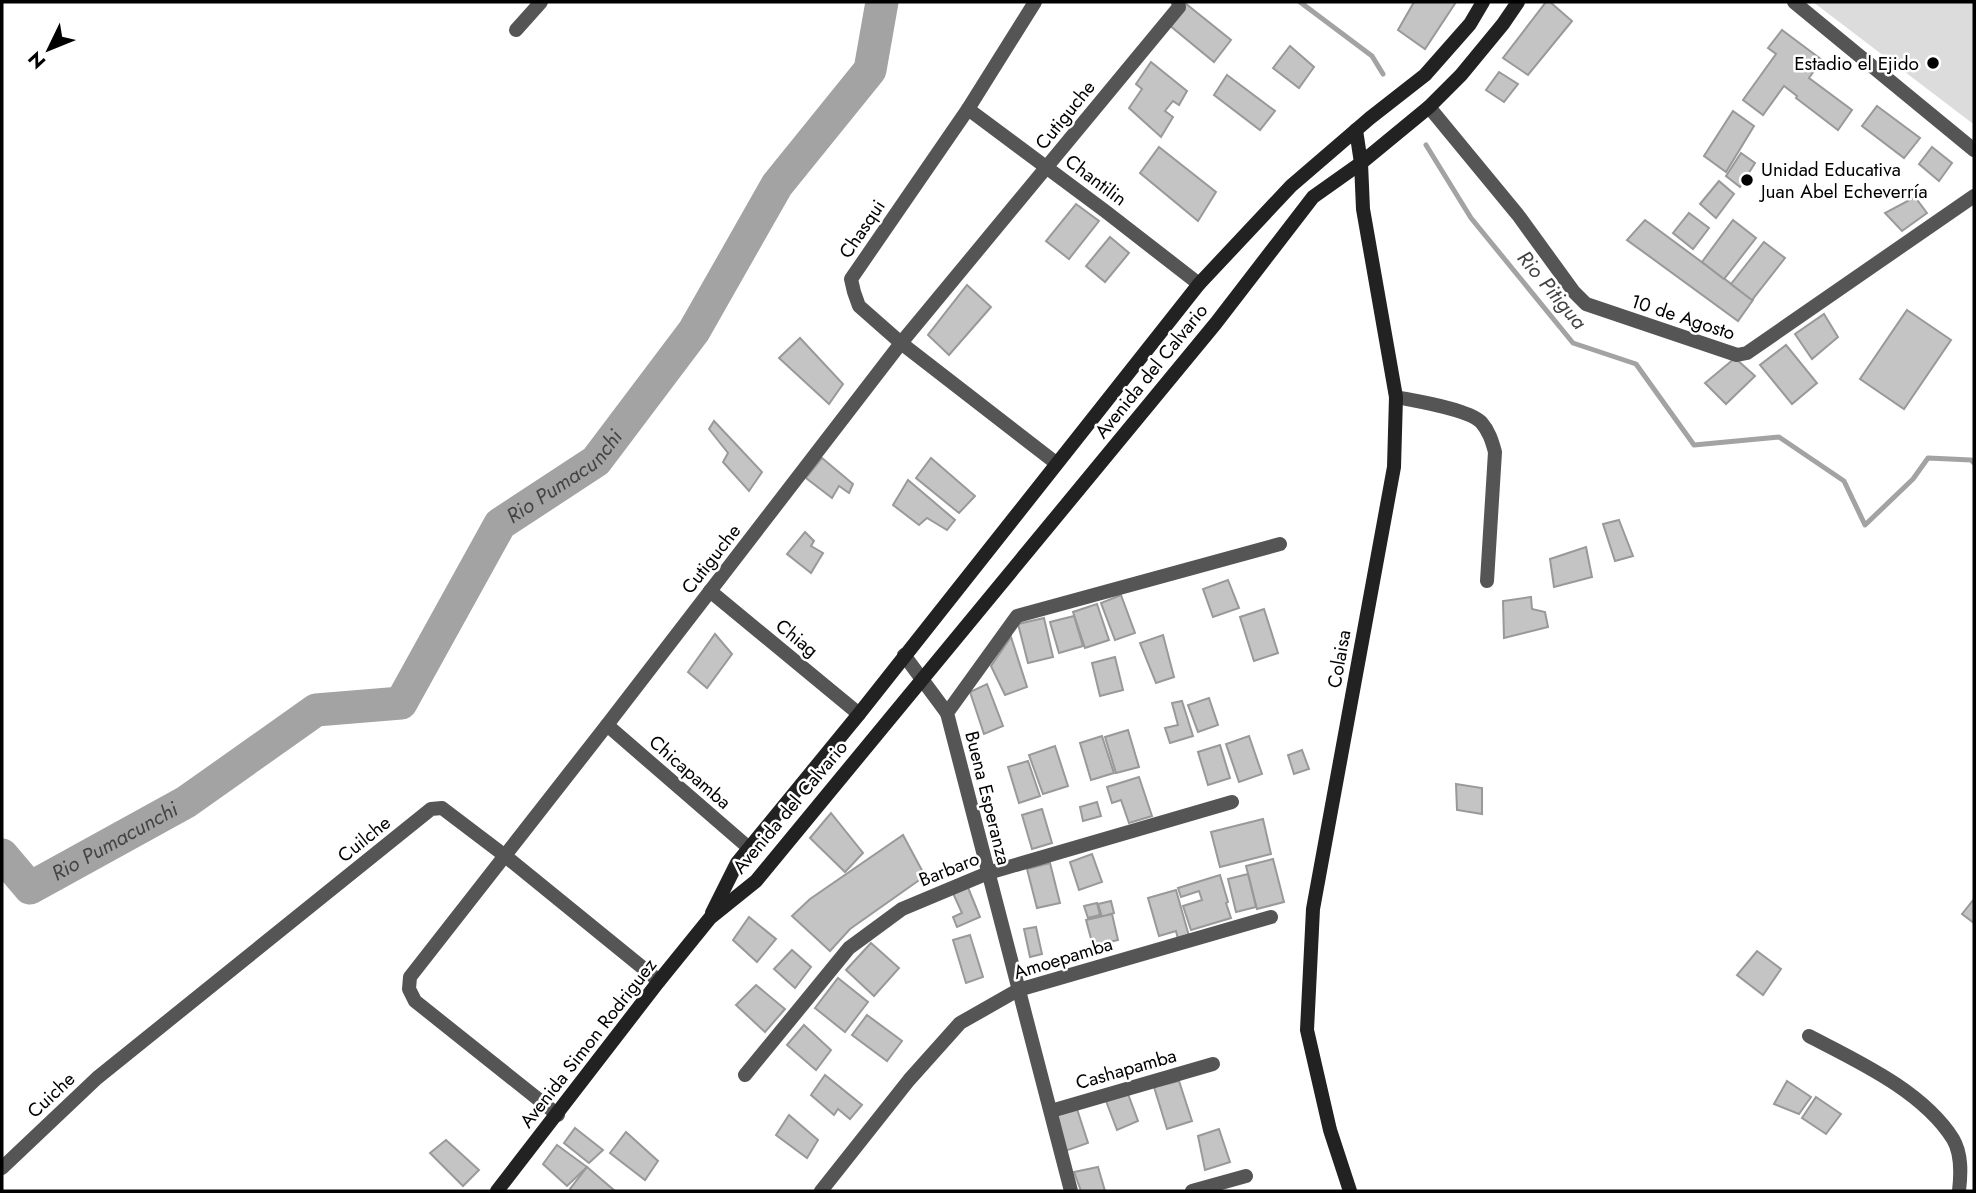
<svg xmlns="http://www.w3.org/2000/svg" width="1976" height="1193" viewBox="0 0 1976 1193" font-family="Jost,sans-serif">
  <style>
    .green { fill: #dcdcdc }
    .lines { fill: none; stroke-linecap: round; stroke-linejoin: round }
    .stream { stroke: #a3a3a3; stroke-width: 5 }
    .river { stroke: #a3a3a3; stroke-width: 33 }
    .building { fill: #c4c4c4; stroke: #999; stroke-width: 2 }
    .street { stroke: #555; stroke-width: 14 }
    .secondary { stroke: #222; stroke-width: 14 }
    .poi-dot { fill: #000; stroke: #fff; stroke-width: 2.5 }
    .labels { text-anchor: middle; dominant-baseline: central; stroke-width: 5; stroke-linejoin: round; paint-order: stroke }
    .poi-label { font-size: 19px; fill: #000; stroke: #fff; text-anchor: end }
    .street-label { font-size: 19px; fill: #000; stroke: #fff }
    .water-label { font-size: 21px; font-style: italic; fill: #444; stroke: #fff }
  </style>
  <rect width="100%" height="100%" fill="#fff"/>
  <path class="green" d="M1813 2H1974V124L1972 123Z"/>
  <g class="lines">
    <g class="stream">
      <path d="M1300 2 1372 56 1383 74"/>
      <path d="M1426 145 1471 218 1573 343 1636 364 1694 445 1779 437 1844 481 1865 525 1913 479 1928 458 1971 460 1974 463"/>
    </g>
    <path class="river" id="s1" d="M2 855 30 888 186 802 316 710 401 703 500 524 596 461 694 331 777 185 870 70 882 2"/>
  </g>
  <g class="building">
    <path d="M1414 2H1456L1425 49 1398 30Z"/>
    <path d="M1546 2H1550L1572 21 1528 75 1503 58Z"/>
    <path d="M1185 3 1231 40 1214 62 1168 24Z"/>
    <path d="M1782 30 1822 60 1809 78 1852 110 1838 130 1796 98 1797 96 1784 86 1763 115 1743 100 1776 54 1768 48Z"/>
    <path d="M1290 46 1314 67 1299 88 1273 68Z"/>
    <path d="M1151 62 1187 91 1179 105 1173 101 1165 111 1173 117 1161 137 1129 108 1142 89 1136 84Z"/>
    <path d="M1499 72 1518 84 1504 102 1486 90Z"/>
    <path d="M1227 75 1275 111 1260 130 1214 95Z"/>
    <path d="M1877 106 1920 138 1904 158 1862 126Z"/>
    <path d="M1733 111 1754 126 1726 172 1704 156Z"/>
    <path d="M1159 147 1216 192 1198 221 1140 173Z"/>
    <path d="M1932 147 1952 163 1939 181 1919 164Z"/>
    <path d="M1741 153 1755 163 1740 187 1726 176Z"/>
    <path d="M1719 181 1734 194 1716 218 1700 204Z"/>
    <path d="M1915 197 1927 213 1902 231 1885 213Z"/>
    <path d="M1076 204 1099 221 1069 259 1046 241Z"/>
    <path d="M1689 213 1709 228 1693 249 1673 233Z"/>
    <path d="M1645 220 1753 300 1738 321 1627 240Z"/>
    <path d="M1733 220 1756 238 1724 279 1702 262Z"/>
    <path d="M1110 237 1129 253 1105 282 1086 266Z"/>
    <path d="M1764 242 1785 258 1752 300 1731 284Z"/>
    <path d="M967 285 991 307 949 355 928 335Z"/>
    <path d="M1907 310 1951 340 1904 409 1860 379Z"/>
    <path d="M1824 314 1838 337 1812 359 1795 334Z"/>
    <path d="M800 338 843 384 829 404 779 358Z"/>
    <path d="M1786 345 1817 383 1792 404 1760 365Z"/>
    <path d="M1735 358 1755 376 1726 404 1705 383Z"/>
    <path d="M714 421 762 472 749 491 723 462 728 453 709 429Z"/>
    <path d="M822 458 853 484 849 493 839 486 832 498 806 478Z"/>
    <path d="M931 458 975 496 959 513 916 478Z"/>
    <path d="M908 480 955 520 947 530 927 518 919 525 893 505Z"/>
    <path d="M1619 520 1633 556 1615 561 1603 524Z"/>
    <path d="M805 532 814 541 811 546 823 553 811 573 787 554Z"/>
    <path d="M1586 547 1592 577 1554 587 1550 559Z"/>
    <path d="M1228 580 1239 608 1213 617 1203 589Z"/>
    <path d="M1121 595 1135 633 1115 640 1101 603Z"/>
    <path d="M1531 597 1532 609 1545 612 1548 627 1504 638 1503 601Z"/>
    <path d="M1097 604 1109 640 1085 648 1073 612Z"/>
    <path d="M1264 609 1278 653 1254 661 1240 617Z"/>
    <path d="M1074 616 1083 646 1059 653 1050 622Z"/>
    <path d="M1044 618 1053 657 1028 663 1018 624Z"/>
    <path d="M715 634 732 654 707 688 688 672Z"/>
    <path d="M1163 635 1174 677 1156 683 1140 643Z"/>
    <path d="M1011 637 1027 687 1005 695 991 666Z"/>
    <path d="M1115 657 1123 690 1100 696 1092 663Z"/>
    <path d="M987 684 1003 726 984 734 970 692Z"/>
    <path d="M1209 698 1218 725 1198 732 1188 705Z"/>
    <path d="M1182 701 1193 736 1170 743 1165 728 1178 725 1172 703Z"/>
    <path d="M1128 730 1139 767 1116 773 1105 737Z"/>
    <path d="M1102 736 1114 773 1091 780 1080 743Z"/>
    <path d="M1249 736 1262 774 1239 782 1226 744Z"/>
    <path d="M1220 745 1230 778 1208 785 1198 752Z"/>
    <path d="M1055 746 1068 786 1043 794 1029 755Z"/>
    <path d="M1302 750 1309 769 1294 774 1288 755Z"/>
    <path d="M1028 761 1040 796 1019 803 1008 767Z"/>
    <path d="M1139 777 1152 816 1129 823 1121 800 1112 803 1107 787Z"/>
    <path d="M1456 784 1482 788V814L1457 810Z"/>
    <path d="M1097 802 1101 816 1083 821 1080 807Z"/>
    <path d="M1042 809 1052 843 1032 849 1022 815Z"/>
    <path d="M831 813 863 853 845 872 810 838Z"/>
    <path d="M1263 819 1271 854 1220 867 1211 832Z"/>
    <path d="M903 835 925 876 850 929 830 951 792 916 810 899Z"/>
    <path d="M1092 854 1102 882 1079 890 1070 862Z"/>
    <path d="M1273 859 1284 902 1257 909 1246 866Z"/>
    <path d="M1050 863 1060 903 1037 908 1027 869Z"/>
    <path d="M1248 874 1256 907 1236 912 1228 879Z"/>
    <path d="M1220 875 1228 902 1226 903 1231 918 1191 930 1183 906 1202 900 1199 891 1181 897 1178 888Z"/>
    <path d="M967 885 980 917 957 927 953 917 962 913 952 891Z"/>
    <path d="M1176 890 1189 936 1178 939 1176 931 1159 936 1148 898Z"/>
    <path d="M1974 899V923L1962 914Z"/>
    <path d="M1111 901 1114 913 1102 917 1098 904Z"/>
    <path d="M1097 903 1100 915 1088 918 1084 906Z"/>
    <path d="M1112 914 1118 940 1093 946 1086 920Z"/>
    <path d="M749 917 776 939 757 962 733 940Z"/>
    <path d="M1036 927 1042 954 1030 957 1024 929Z"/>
    <path d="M970 935 983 977 966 983 953 940Z"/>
    <path d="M871 943 899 968 874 996 846 970Z"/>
    <path d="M792 950 811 967 795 988 774 969Z"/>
    <path d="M1757 951 1781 969 1763 995 1737 975Z"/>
    <path d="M838 978 868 1002 845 1032 815 1008Z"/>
    <path d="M756 985 785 1009 765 1032 736 1005Z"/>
    <path d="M867 1015 902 1041 887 1061 852 1035Z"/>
    <path d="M804 1025 831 1050 816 1070 787 1045Z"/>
    <path d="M825 1075 862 1105 850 1119 838 1109 834 1115 811 1095Z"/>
    <path d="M1179 1081 1192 1121 1167 1129 1154 1087Z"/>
    <path d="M1787 1081 1811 1097 1799 1114 1774 1104Z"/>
    <path d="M1128 1094 1138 1121 1117 1130 1106 1101Z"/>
    <path d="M1816 1097 1841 1114 1826 1134 1802 1118Z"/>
    <path d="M1077 1109 1088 1143 1065 1151 1055 1115Z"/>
    <path d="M789 1115 818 1140 807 1158 776 1135Z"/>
    <path d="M575 1128 603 1150 589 1163 564 1143Z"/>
    <path d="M1219 1129 1230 1162 1205 1170 1198 1136Z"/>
    <path d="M626 1132 658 1161 645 1180 610 1153Z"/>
    <path d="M446 1140 479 1170 463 1186 430 1153Z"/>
    <path d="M557 1145 587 1167 567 1186 543 1164Z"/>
    <path d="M587 1167 615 1191H572L570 1189Z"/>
    <path d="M1098 1167 1105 1191H1081L1074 1172Z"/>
  </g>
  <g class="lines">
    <g class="street">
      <path d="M1035 2 968 109 851 279 854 292 859 306 901 343 1056 463"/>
      <path d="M1794 2 1974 150"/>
      <path d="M516 30 541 2"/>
      <path d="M1429 107 1518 215 1574 292 1586 304 1737 355 1747 353 1974 196"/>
      <path d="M968 109 1105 211 1199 284"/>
      <path d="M1396 397C1416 401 1468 409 1481 422 1489 431 1492 441 1495 452L1487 581"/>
      <path d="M710 591 859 714"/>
      <path d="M904 655 947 713"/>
      <path d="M607 725 749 848"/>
      <path d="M1809 1036C1857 1061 1923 1091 1953 1139 1962 1154 1961 1174 1959 1191"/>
      <path d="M745 1075 849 948 902 909 988 873 1232 802"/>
      <path d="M1051 1111 1213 1064"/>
      <path d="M558 1115 415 1001 409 989 410 977 607 725 901 343 1179 7 1178 2"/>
      <path d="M2 1168 97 1078 431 809 442 808 504 855 659 981"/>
      <path d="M821 1191 909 1080 960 1023 1018 990 1271 917"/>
      <path d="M1071 1191 947 713 1017 616 1280 544"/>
      <path d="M1192 1191 1246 1176"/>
    </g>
    <g class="secondary">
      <path d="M712 913 737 863 859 714 1199 284 1291 186 1370 118 1425 75 1470 24 1483 2"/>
      <path d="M497 1191 659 981 710 918 756 881 1216 323 1313 197 1361 163 1429 107 1461 75 1503 24 1518 2"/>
      <path d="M1350 1191 1330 1130 1307 1030 1313 909 1394 467 1396 397 1363 209 1361 163 1356 130"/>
    </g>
  </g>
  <g class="poi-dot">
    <circle cx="1933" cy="63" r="7"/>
    <circle cx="1747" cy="180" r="7"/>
  </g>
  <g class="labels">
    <g class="poi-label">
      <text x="1919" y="63">Estadio el Ejido</text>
      <text x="1761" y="169" text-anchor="start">Unidad Educativa<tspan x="1761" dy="22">Juan Abel Echeverría</tspan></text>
    </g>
    <g class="street-label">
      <text transform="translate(1065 115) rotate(-51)">Cutiguche</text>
      <text transform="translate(1096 180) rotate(37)">Chantilin</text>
      <text transform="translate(862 229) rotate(-56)">Chasqui</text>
      <text transform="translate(1683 317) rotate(18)">10 de Agosto</text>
      <text transform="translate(1151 371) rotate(-51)">Avenida del Calvario</text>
      <text transform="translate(711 559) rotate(-52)">Cutiguche</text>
      <text transform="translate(797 638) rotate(39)">Chiag</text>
      <text transform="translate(1339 659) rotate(-80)">Colaisa</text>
      <text transform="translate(690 772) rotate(41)">Chicapamba</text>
      <text transform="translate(988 798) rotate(76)">Buena Esperanza</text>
      <text transform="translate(790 807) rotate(-50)">Avenida del Calvario</text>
      <text transform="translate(364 839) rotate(-39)">Cuilche</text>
      <text transform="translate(949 869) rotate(-22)">Barbaro</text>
      <text transform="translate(1063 958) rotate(-17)">Amoepamba</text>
      <text transform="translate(588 1043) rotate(-52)">Avenida Simon Rodriguez</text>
      <text transform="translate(1126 1069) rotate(-16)">Cashapamba</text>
      <text transform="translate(51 1095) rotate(-43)">Cuiche</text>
    </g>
    <g class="water-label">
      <text transform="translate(1552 290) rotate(50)">Rio Pitigua</text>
      <text stroke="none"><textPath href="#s1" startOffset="751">Rio Pumacunchi</textPath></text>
      <text stroke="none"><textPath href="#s1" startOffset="140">Rio Pumacunchi</textPath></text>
    </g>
  </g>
  <rect width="1976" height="1193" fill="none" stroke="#000000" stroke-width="7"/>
  <g transform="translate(49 49) rotate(227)" stroke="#ffffff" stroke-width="5" paint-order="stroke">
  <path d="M0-5L12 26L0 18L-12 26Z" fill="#000000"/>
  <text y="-10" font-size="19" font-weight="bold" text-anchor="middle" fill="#000000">N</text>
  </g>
</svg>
